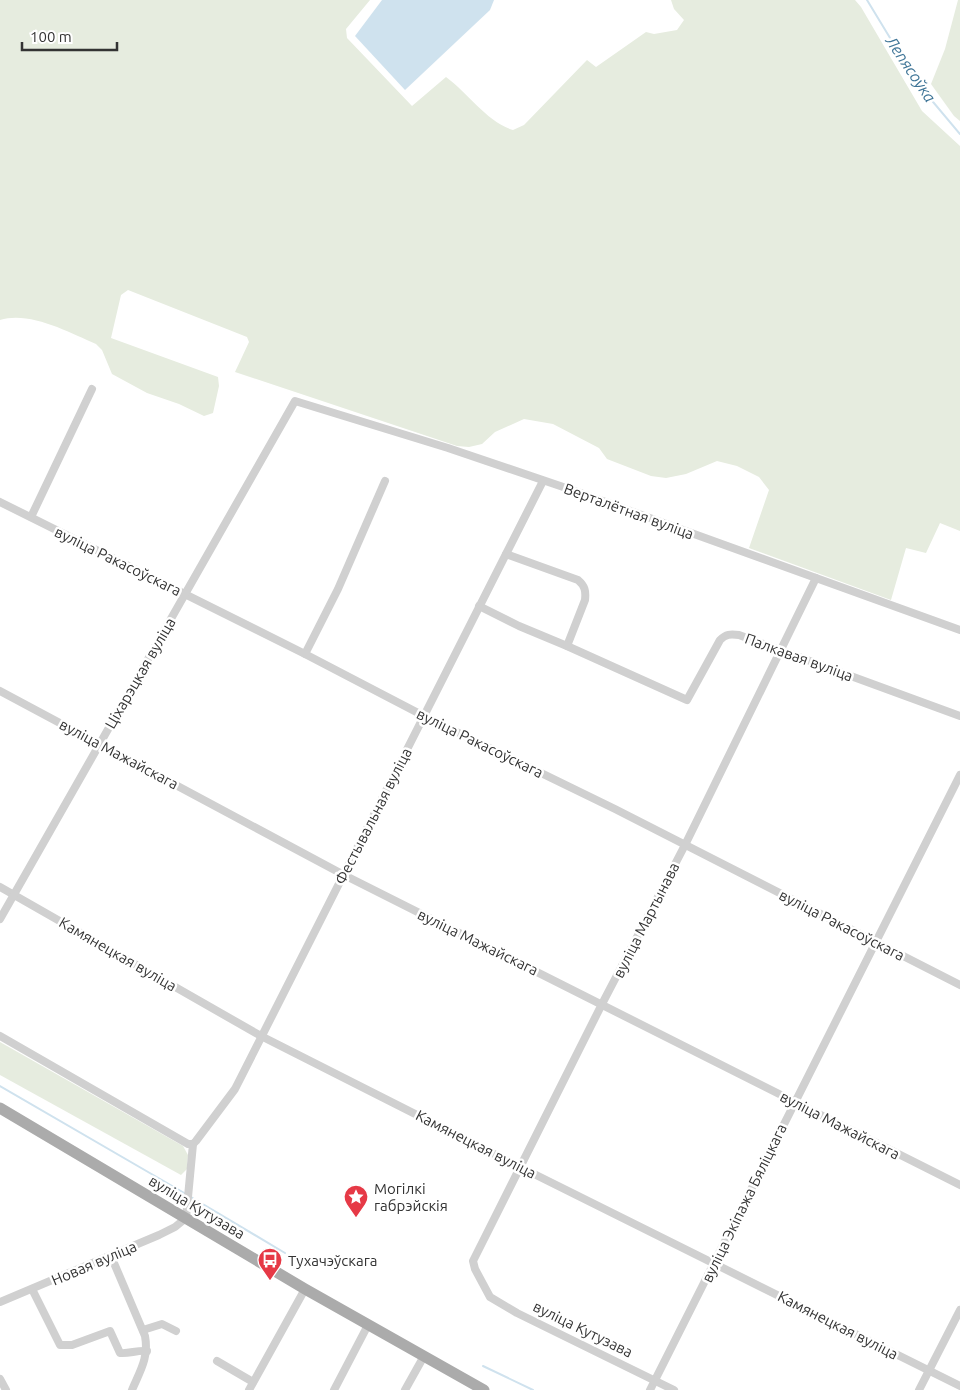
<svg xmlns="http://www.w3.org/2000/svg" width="960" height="1390" viewBox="0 0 960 1390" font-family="Ubuntu,sans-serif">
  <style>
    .green { fill: #e6ecdf }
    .water { fill: #cfe2ee }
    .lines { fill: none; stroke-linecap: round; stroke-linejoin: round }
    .stream { stroke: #cfe2ee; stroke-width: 2 }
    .street { stroke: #d0d0d0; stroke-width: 8 }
    .primary { stroke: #ababab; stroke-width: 11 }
    .labels { text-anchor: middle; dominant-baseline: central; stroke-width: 5; stroke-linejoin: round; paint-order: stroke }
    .street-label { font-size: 15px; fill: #333; stroke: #fff }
    .poi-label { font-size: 15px; fill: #333; stroke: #fff; text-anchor: start }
    .water-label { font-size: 16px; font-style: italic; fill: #3f7597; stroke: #fff }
  </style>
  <rect width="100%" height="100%" fill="#fff"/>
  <g class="green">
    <path d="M0 0H370L346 29 347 38 412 106 446 77C469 94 487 122 513 130L524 125 587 60 596 67 646 32 654 34 677 30 684 20 674 9 671 0H855L861 7 922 111 960 146V531L940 523 926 553 906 548 891 600 749 548 769 490 759 477 737 466 717 461 686 474 666 478 651 476 607 459 599 448 553 424 524 419 495 432 482 444 469 447 457 446 235 372 249 342 247 337 128 290 121 295 111 338 218 377 219 386 213 413 204 416 179 404 147 393 112 374 102 350 96 344C68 332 30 311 0 320Z"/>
    <path d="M958 0H960V121L954 116 931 84 945 49Z"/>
    <path d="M0 1042 183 1146 188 1155 187 1169 181 1175 0 1075Z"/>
  </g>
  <path class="water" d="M382 0H494L490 10 405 90 355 36Z"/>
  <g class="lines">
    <g class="stream">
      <path d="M867 0 918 84 960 134"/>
      <path d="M0 1086 186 1194"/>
      <path d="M191 1197 285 1253"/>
      <path d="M483 1366 533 1390"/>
    </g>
    <g class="street">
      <path d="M0 502 305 654 424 716 615 809 960 985"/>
      <path d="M31 517 92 389"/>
      <path d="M506 554 578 580C585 586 586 591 585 600L567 646"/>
      <path d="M479 606 519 626 567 646 687 700 720 640C726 634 730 634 739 635L960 716"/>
      <path d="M305 654 338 589 385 481"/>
      <path d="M0 691 344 875 960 1185"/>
      <path d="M0 887 261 1036 520 1167 960 1386"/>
      <path d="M0 919 295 401 448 448 575 491 960 630"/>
      <path d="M0 1036 188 1144H193L196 1141 235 1089 543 481"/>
      <path d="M111 1256 145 1336C149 1358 140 1371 132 1390"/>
      <path d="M32 1289 60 1345H72L110 1331 120 1353C129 1354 137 1350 147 1351"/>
      <path d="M0 1302 159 1235 175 1227 186 1218 193 1144"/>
      <path d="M143 1330 162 1324 176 1331"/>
      <path d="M217 1361 253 1382"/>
      <path d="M0 1379 6 1390"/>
      <path d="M249 1390 305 1289"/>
      <path d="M334 1390 368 1325"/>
      <path d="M405 1390 424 1356"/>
      <path d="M650 1390 960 775"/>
      <path d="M674 1390 517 1313 490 1297 475 1269 473 1261 602 1004 685 845 816 578"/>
      <path d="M919 1390 960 1310"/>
    </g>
    <path class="primary" d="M0 1108 305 1289 484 1390"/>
  </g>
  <defs>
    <symbol id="sight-pin" viewBox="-11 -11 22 30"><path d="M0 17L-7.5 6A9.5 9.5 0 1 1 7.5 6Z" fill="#e63946" stroke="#fff"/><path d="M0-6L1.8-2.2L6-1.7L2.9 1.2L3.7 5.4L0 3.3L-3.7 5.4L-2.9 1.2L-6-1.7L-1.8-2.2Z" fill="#fff"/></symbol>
    <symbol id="bus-pin" viewBox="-11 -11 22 30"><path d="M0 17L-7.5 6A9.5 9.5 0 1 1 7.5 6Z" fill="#e63946" stroke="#fff"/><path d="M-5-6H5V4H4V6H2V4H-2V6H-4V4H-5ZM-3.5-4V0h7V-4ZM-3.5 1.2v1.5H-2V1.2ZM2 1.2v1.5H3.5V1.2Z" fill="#fff"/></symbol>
  </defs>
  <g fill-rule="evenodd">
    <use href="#sight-pin" x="342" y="1183" width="28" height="38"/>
    <use href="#bus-pin" x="256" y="1246" width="28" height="38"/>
  </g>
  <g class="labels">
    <g class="street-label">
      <text transform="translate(629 511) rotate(20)">Верталётная вуліца</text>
      <text transform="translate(118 561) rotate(26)">вуліца Ракасоўскага</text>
      <text transform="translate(799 657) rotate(20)">Палкавая вуліца</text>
      <text transform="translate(140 673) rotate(-60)">Ціхарэцкая вуліца</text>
      <text transform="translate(480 743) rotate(26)">вуліца Ракасоўскага</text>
      <text transform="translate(119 754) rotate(28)">вуліца Мажайскага</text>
      <text transform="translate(373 816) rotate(-63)">Фестывальная вуліца</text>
      <text transform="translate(646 920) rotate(-63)">вуліца Мартынава</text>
      <text transform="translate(842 925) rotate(27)">вуліца Ракасоўскага</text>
      <text transform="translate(478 942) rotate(26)">вуліца Мажайскага</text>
      <text transform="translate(118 954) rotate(30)">Камянецкая вуліца</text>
      <text transform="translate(840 1125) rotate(27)">вуліца Мажайскага</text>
      <text transform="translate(476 1144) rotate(27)">Камянецкая вуліца</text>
      <text transform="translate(744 1203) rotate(-64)">вуліца Экіпажа Бяліцкага</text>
      <text transform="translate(197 1207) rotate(31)">вуліца Кутузава</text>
      <text transform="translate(94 1263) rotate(-23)">Новая вуліца</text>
      <text transform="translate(838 1325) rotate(27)">Камянецкая вуліца</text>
      <text transform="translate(583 1329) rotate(26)">вуліца Кутузава</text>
    </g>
    <g class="poi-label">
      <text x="374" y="1188">Могілкі<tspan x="374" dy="17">габрэйскія</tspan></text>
      <text x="288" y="1260">Тухачэўскага</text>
    </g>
    <g class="water-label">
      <text transform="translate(911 69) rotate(56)">Лепясоўка</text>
    </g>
  </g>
  <path d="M22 42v8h95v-8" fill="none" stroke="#333333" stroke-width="2.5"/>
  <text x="30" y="42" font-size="15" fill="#333333" stroke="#ffffff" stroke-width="4" paint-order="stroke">100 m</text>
</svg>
